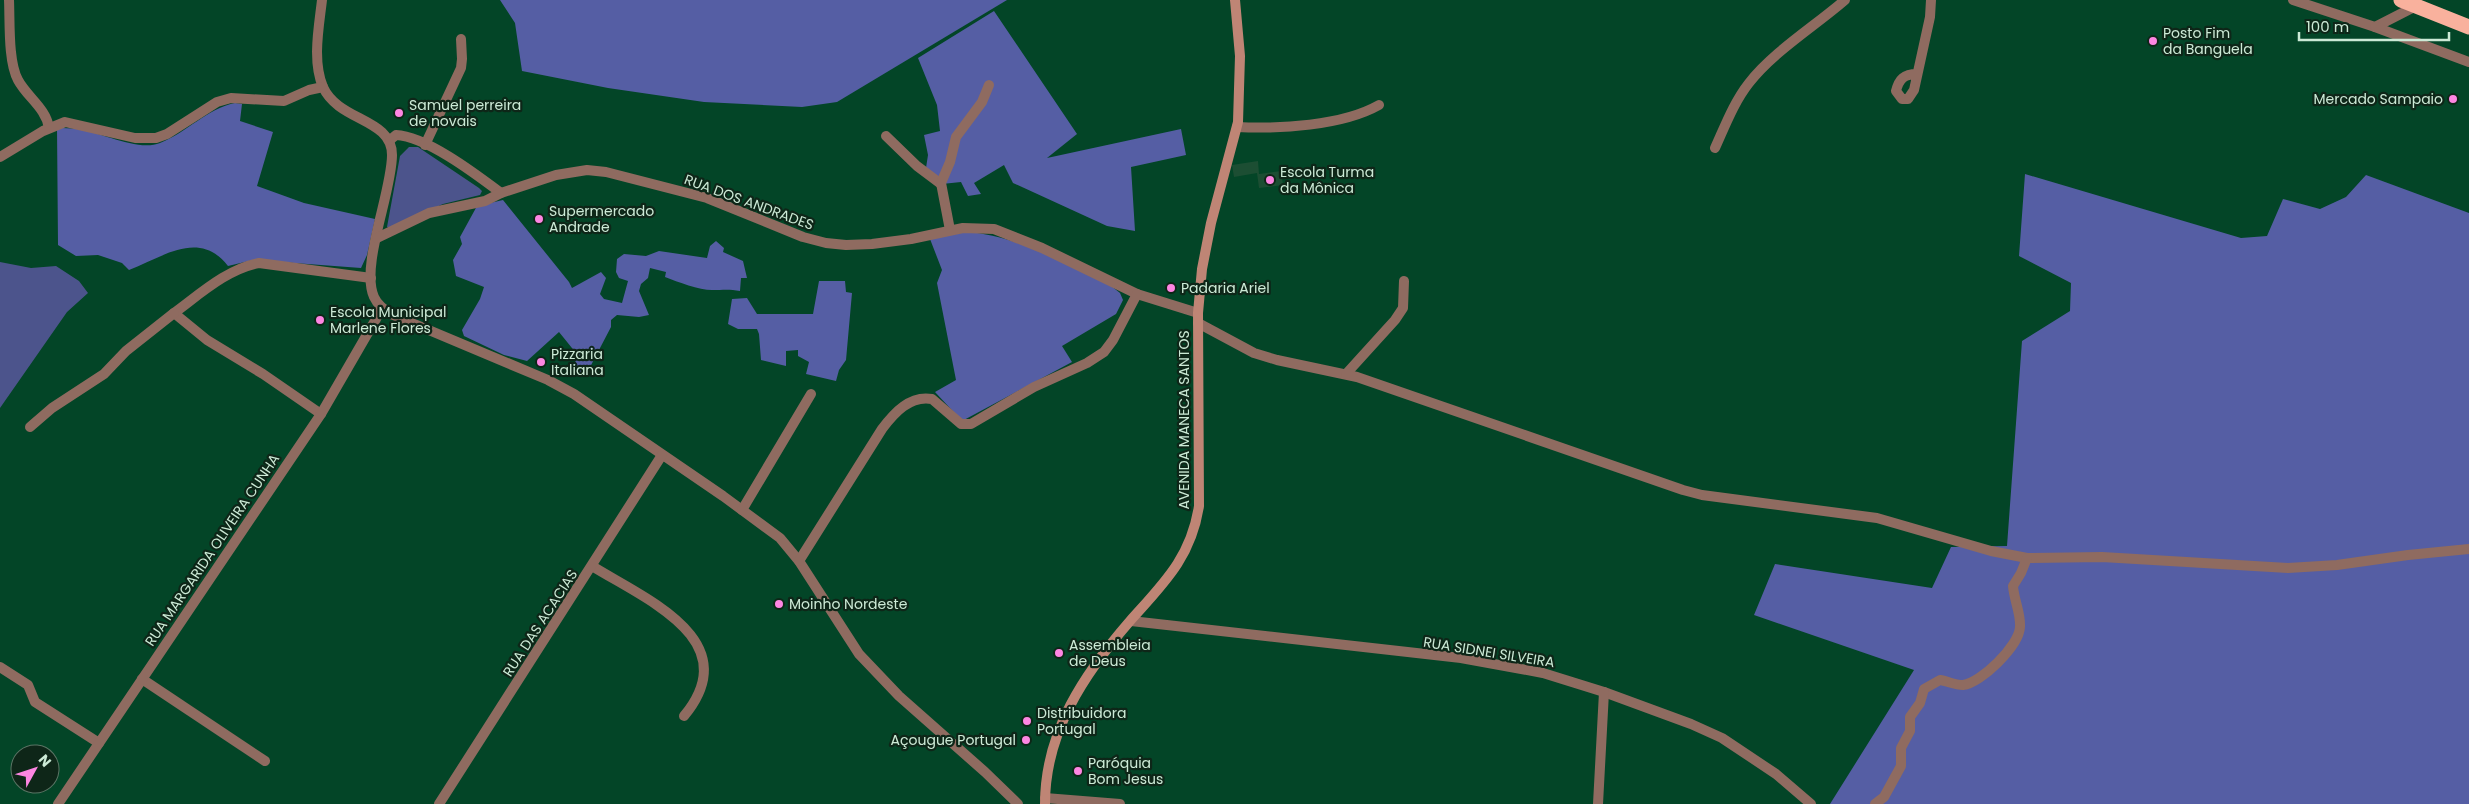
<svg xmlns="http://www.w3.org/2000/svg" width="2469" height="804" viewBox="0 0 2469 804" font-family="Poppins,sans-serif">
  <style>
    .built { fill: #1c4e33 }
    .green { fill: #4c548c }
    .forest { fill: #555ea4 }
    .lines { fill: none; stroke-linecap: round; stroke-linejoin: round }
    .street { stroke: #8f6b60; stroke-width: 10 }
    .secondary { stroke: #bf8575; stroke-width: 10 }
    .highway { stroke: #f9b19d; stroke-width: 15 }
    .poi-dot { fill: #fd86e2; stroke: #0e2618; stroke-width: 2 }
    .labels { text-anchor: middle; dominant-baseline: central; stroke-width: 4.5; stroke-linejoin: round; paint-order: stroke }
    .poi-label { font-size: 14px; fill: #ccead6; stroke: #0e2618; text-anchor: start }
    .street-label { font-size: 14px; fill: #ccead6; stroke: #0e2618 }
  </style>
  <rect width="100%" height="100%" fill="#034527"/>
  <path class="built" d="M1258 161 1259 174 1281 171 1283 185 1259 188 1257 173 1234 177 1232 165Z"/>
  <g class="green">
    <path d="M409 147H418L479 188 482 191 480 195 443 204 390 228 387 227 400 156Z"/>
    <path d="M0 262 31 268 56 266 79 281 88 293 67 312 0 408Z"/>
  </g>
  <g class="forest">
    <path d="M500 0H1007L837 102 802 107 704 102 608 88 522 71 515 23Z"/>
    <path d="M994 11 1077 134 1047 158 1181 129 1186 155 1131 167 1135 231 1107 226 1013 183 1004 165 974 183 981 194 968 196 961 182 942 184 926 168 928 155 924 135 940 131 937 105 918 58Z"/>
    <path d="M235 103 242 104 240 121 273 132 257 186 304 203 375 219 367 255 361 268 253 260 228 266C199 229 163 257 129 270L122 263 98 255 76 256 58 245 57 128C64 128 71 128 77 129 101 132 138 152 160 143 188 132 206 109 235 103Z"/>
    <path d="M2025 174 2241 238 2267 236 2283 199 2320 209 2346 197 2366 175 2469 213V804H1830L1914 670 1754 615 1775 564 1932 588 1951 547 2007 546 2022 341 2070 311 2071 283 2019 256Z"/>
    <path d="M503 200 569 282 572 288 601 272 606 278 600 294 604 299 622 303 628 281 619 278 616 272 617 259 624 254 646 256 659 251 707 258 710 246 716 241 724 248 723 252 743 261 747 278H741L740 291C730 289 723 290 712 290 699 290 678 282 665 277L666 272 650 268 648 278 641 284 639 291 649 315 639 317 617 315 611 320V327L588 371 581 374 575 368 576 353 559 332 527 361 504 355 464 336 462 330 480 299 484 287 456 276 453 260 462 244 460 237 477 206Z"/>
    <path d="M966 232C1018 235 1064 264 1110 285L1120 293 1123 300 1116 314 1062 346 1072 362 962 421 935 392 956 380 937 283 942 270 930 239Z"/>
    <path d="M819 281H845L846 292 852 293 846 360 839 370 836 381 806 374 809 362 798 356V350L786 351V366L761 360 759 334 757 329H738L728 324 732 299 747 298 757 314H813Z"/>
  </g>
  <g class="lines">
    <g class="street">
      <path d="M9 0C10 22 8 62 18 80 27 97 46 108 49 128"/>
      <path d="M322 0C319 27 312 61 323 87 339 122 392 118 392 155 392 192 360 266 374 297 378 306 385 310 393 315L548 380 574 394 723 496 780 538 799 561 859 654 899 696 985 772 1018 804"/>
      <path d="M2293 0 2375 27 2416 6"/>
      <path d="M2375 27 2469 62"/>
      <path d="M1917 74C1904 74 1899 79 1896 91L1902 99H1908L1914 90 1930 17 1931 0"/>
      <path d="M1237 127C1279 129 1342 126 1379 105"/>
      <path d="M886 136 917 166 941 184"/>
      <path d="M390 140 396 135C426 136 477 175 501 193"/>
      <path d="M425 145 461 68 462 59 461 39"/>
      <path d="M1715 148C1725 126 1734 102 1749 83 1773 52 1815 26 1845 0"/>
      <path d="M0 157 43 131 65 122 135 138H156L167 134 217 102 231 98 284 101 309 90 323 87"/>
      <path d="M950 230 941 183 950 162 956 137 982 102 989 85"/>
      <path d="M377 238 429 213 485 201 501 193 556 175 587 170 606 172 707 198 803 237 826 243 846 245 872 244 911 239 963 228 994 229 1042 248 1137 294 1198 313"/>
      <path d="M1198 323 1254 353 1277 360 1357 377 1683 490 1702 495 1877 518 1991 551 2027 558 2102 557 2288 568 2337 565 2408 555 2469 549"/>
      <path d="M1346 374 1395 320 1403 308 1404 281"/>
      <path d="M321 414 263 374 207 340 174 313C200 294 227 269 259 263L371 278"/>
      <path d="M30 427 52 408 104 374 126 351 174 313"/>
      <path d="M742 510 811 394"/>
      <path d="M799 561 882 429C894 413 910 395 932 399L961 424H971L1034 387 1087 363 1104 352 1113 340 1137 294"/>
      <path d="M592 566C645 599 747 640 684 716"/>
      <path d="M1131 621 1461 658 1543 673 1604 692 1691 724 1722 738 1776 774 1811 804"/>
      <path d="M0 667 28 685 35 702 99 743"/>
      <path d="M142 679 265 761"/>
      <path d="M1045 798 1120 804"/>
      <path d="M58 804 321 414 376 319 381 307"/>
      <path d="M439 804 662 455"/>
      <path d="M1598 804 1604 692"/>
      <path d="M1875 804 1884 797 1901 766V748L1910 731V717L1920 703 1924 689 1940 680C1947 681 1955 685 1963 685 1981 683 2019 646 2020 627 2021 614 2014 600 2013 586L2021 573 2027 558"/>
    </g>
    <path class="secondary" d="M1045 804C1045 732 1084 674 1130 621 1163 584 1191 558 1199 506L1198 313 1202 269 1211 223 1238 122 1240 56 1235 0"/>
    <path class="highway" d="M2401 0 2469 27"/>
  </g>
  <g class="poi-dot">
    <circle cx="2153" cy="41" r="5"/>
    <circle cx="2453" cy="99" r="5"/>
    <circle cx="399" cy="113" r="5"/>
    <circle cx="1270" cy="180" r="5"/>
    <circle cx="539" cy="219" r="5"/>
    <circle cx="1171" cy="288" r="5"/>
    <circle cx="320" cy="320" r="5"/>
    <circle cx="541" cy="362" r="5"/>
    <circle cx="779" cy="604" r="5"/>
    <circle cx="1059" cy="653" r="5"/>
    <circle cx="1027" cy="721" r="5"/>
    <circle cx="1026" cy="740" r="5"/>
    <circle cx="1078" cy="771" r="5"/>
  </g>
  <g class="labels">
    <g class="poi-label">
      <text x="2163" y="33">Posto Fim<tspan x="2163" dy="16">da Banguela</tspan></text>
      <text x="2443" y="99" text-anchor="end">Mercado Sampaio</text>
      <text x="409" y="105">Samuel perreira<tspan x="409" dy="16">de novais</tspan></text>
      <text x="1280" y="172">Escola Turma<tspan x="1280" dy="16">da Mônica</tspan></text>
      <text x="549" y="211">Supermercado<tspan x="549" dy="16">Andrade</tspan></text>
      <text x="1181" y="288">Padaria Ariel</text>
      <text x="330" y="312">Escola Municipal<tspan x="330" dy="16">Marlene Flores</tspan></text>
      <text x="551" y="354">Pizzaria<tspan x="551" dy="16">Italiana</tspan></text>
      <text x="789" y="604">Moinho Nordeste</text>
      <text x="1069" y="645">Assembleia<tspan x="1069" dy="16">de Deus</tspan></text>
      <text x="1037" y="713">Distribuidora<tspan x="1037" dy="16">Portugal</tspan></text>
      <text x="1016" y="740" text-anchor="end">Açougue Portugal</text>
      <text x="1088" y="763">Paróquia<tspan x="1088" dy="16">Bom Jesus</tspan></text>
    </g>
    <g class="street-label">
      <text transform="translate(749 202) rotate(20)">RUA DOS ANDRADES</text>
      <text transform="translate(1184 420) rotate(-90)">AVENIDA MANECA SANTOS</text>
      <text transform="translate(212 550) rotate(-56)">RUA MARGARIDA OLIVEIRA CUNHA</text>
      <text transform="translate(540 623) rotate(-57)">RUA DAS ACACIAS</text>
      <text transform="translate(1489 652) rotate(9)">RUA SIDNEI SILVEIRA</text>
    </g>
  </g>
  <g transform="translate(35 769) rotate(50)"><circle r="24" fill="#0e2618" stroke="#5a7464"/>
  <path d="M0-4L9 19L0 12L-9 19Z" fill="#fd86e2"/>
  <text y="-8" font-size="14" font-weight="bold" text-anchor="middle" fill="#ccead6">N</text>
  </g>
  <path d="M2299 32v8h150v-8" fill="none" stroke="#ccead6" stroke-width="2.5"/>
  <text x="2306" y="32" font-size="15" fill="#ccead6" stroke="#0e2618" stroke-width="4" paint-order="stroke">100 m</text>
</svg>
